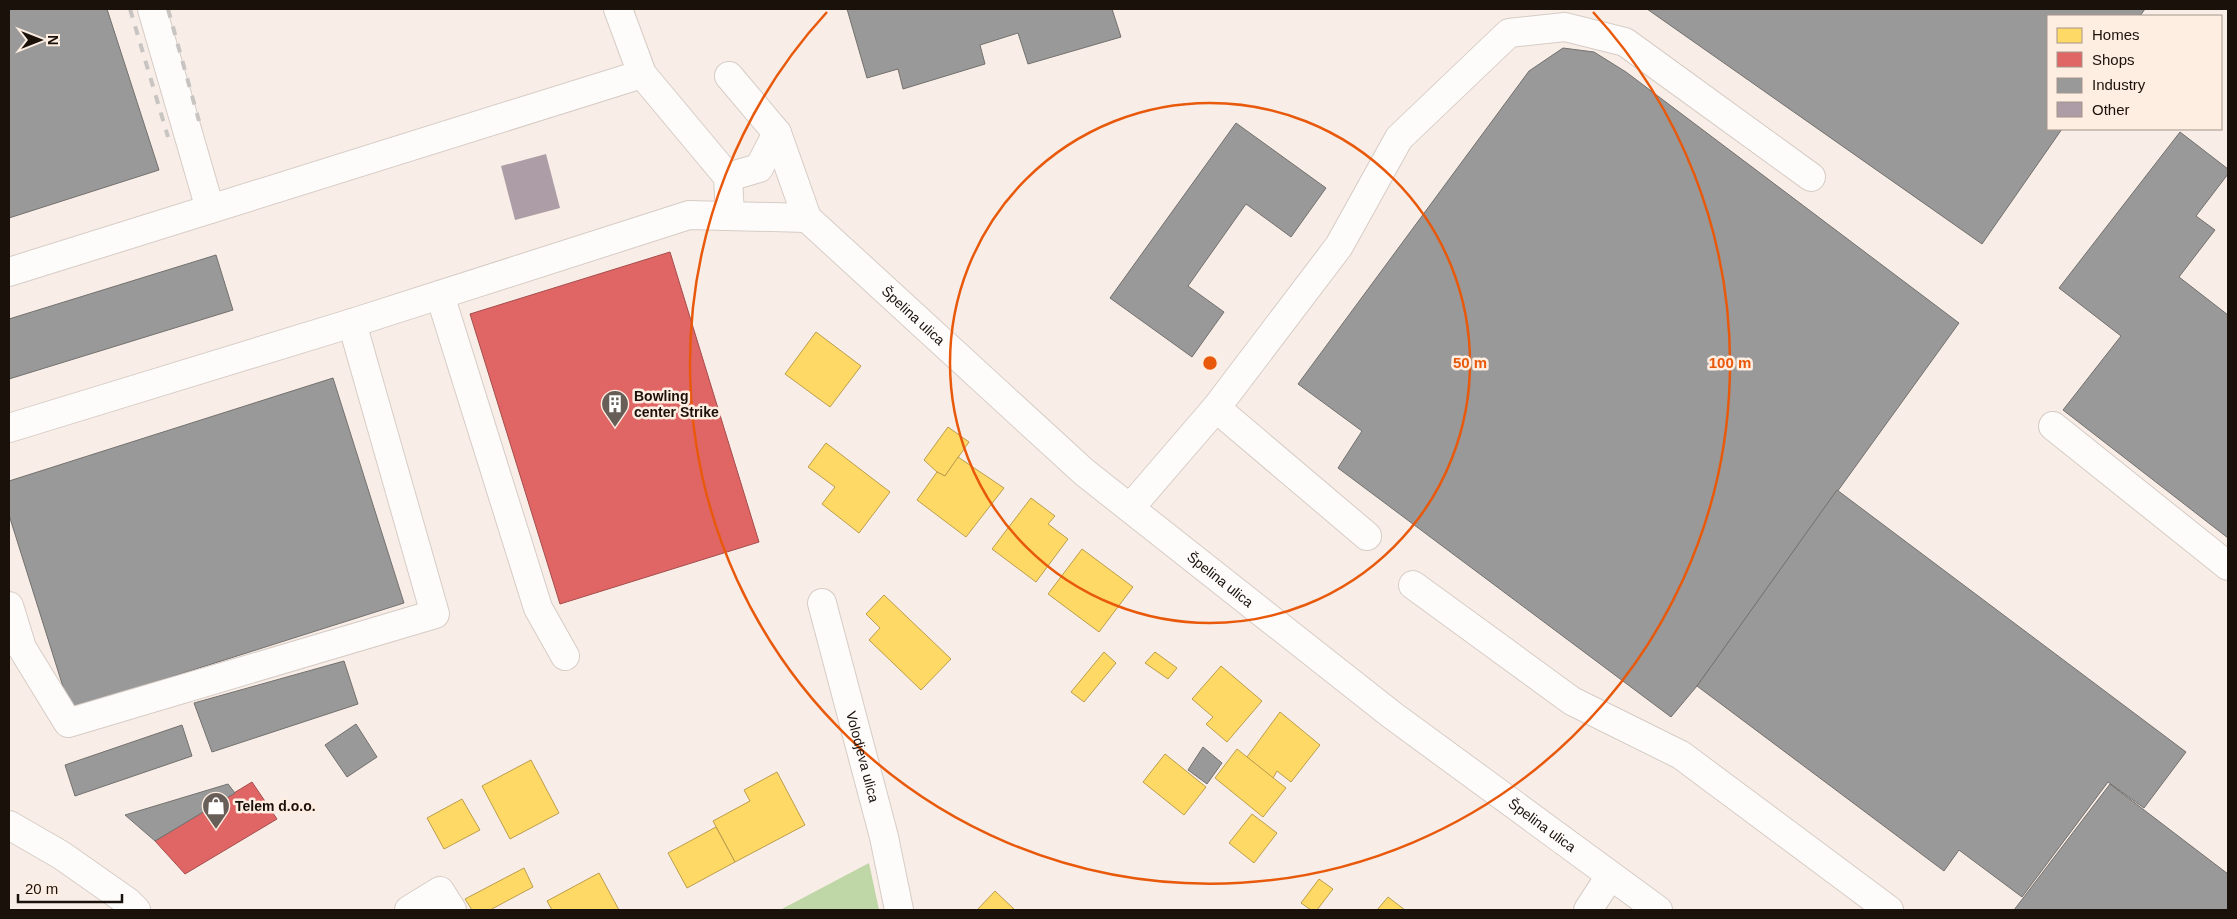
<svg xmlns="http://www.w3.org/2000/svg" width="2237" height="919" viewBox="0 0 2237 919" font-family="Helvetica,sans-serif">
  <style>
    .forest { fill: #bfd6a6 }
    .homes { fill: #ffd966; stroke: #bb9d4b }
    .shops { fill: #e06666; stroke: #a54c4b }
    .industry { fill: #999; stroke: #73706e }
    .building { fill: #ad9da6 }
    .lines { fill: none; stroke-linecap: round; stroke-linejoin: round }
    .minor-casing { stroke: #d6ccc5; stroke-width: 30 }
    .minor { stroke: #fefcfb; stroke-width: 28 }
    .rail { stroke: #c7c4c2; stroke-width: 4; stroke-dasharray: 9 9; stroke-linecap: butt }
    .ring { fill: none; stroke: #e8590c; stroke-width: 2.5 }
    .labels { text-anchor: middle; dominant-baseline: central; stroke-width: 5; stroke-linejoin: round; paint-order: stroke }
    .street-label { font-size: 14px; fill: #1b110b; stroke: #feede1 }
    .poi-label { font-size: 14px; font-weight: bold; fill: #1b110b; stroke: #feede1; text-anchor: start }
    .centre { fill: #e8590c; stroke: #feede1; stroke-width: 2.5 }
    .ring-label { font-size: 15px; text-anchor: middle; font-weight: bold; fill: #e8590c; stroke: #feede1; stroke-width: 5; stroke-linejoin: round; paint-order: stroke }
  </style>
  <rect width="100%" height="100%" fill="#f8eee7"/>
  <path class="forest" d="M869 863 879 910H780Z"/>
  <g class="homes">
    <path d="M816 332 861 366 830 407 785 374Z"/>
    <path d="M948 427 969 442 945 476 937 472 924 460Z"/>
    <path d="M826 443 890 492 859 533 822 504 835 487 808 467Z"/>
    <path d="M958 457 1004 488 966 537 917 500 937 472 945 476Z"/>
    <path d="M1031 498 1055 516 1048 524 1068 539 1036 582 992 549Z"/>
    <path d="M1082 549 1133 587 1099 632 1048 594Z"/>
    <path d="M884 595 951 659 921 690 869 640 880 628 866 614Z"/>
    <path d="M1104 652 1116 663 1084 702 1071 692Z"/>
    <path d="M1155 652 1177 668 1168 679 1145 663Z"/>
    <path d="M1221 666 1262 701 1227 742 1206 724 1213 717 1192 699Z"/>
    <path d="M1280 712 1320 745 1291 782 1277 771 1273 778 1247 757Z"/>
    <path d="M1237 749 1286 788 1263 817 1215 778Z"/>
    <path d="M1165 754 1206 787 1184 815 1143 782Z"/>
    <path d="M531 760 559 813 510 839 482 786Z"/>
    <path d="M777 772 805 825 735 862 713 821 750 801 744 790Z"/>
    <path d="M462 799 480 830 444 849 427 818Z"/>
    <path d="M1252 814 1277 833 1254 863 1229 843Z"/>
    <path d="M716 827 735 862 687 888 668 853Z"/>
    <path d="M524 868 533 887 490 910H472L465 899Z"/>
    <path d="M599 873 619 910H552L547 901Z"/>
    <path d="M1319 879 1333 889 1317 910H1311L1301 903Z"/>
    <path d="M995 891 1015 910H977Z"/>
    <path d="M1388 897 1405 910H1377Z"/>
  </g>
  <g class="shops">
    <path d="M670 252 759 542 560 604 470 314Z"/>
    <path d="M252 782 277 819 185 874 155 841Z"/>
  </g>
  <g class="industry">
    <path d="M9 9H107L159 170 9 218Z"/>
    <path d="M847 9H1112L1121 37 1028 64 1018 33 980 45 985 64 903 89 898 69 867 78Z"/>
    <path d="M1647 9H2145L2140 16H2048V129H2062L1982 244Z"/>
    <path d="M1563 48 1594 52 1626 72 1959 323 1697 686 1671 717 1338 468 1362 431 1298 384 1529 71Z"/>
    <path d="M1236 123 1326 188 1291 237 1246 204 1188 286 1224 312 1192 357 1110 298Z"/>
    <path d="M2180 132 2228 169V174L2196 216 2215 230 2179 277 2228 315V538L2063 410 2121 336 2059 288Z"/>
    <path d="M216 255 233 310 9 379V319Z"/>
    <path d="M333 378 404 603 70 709 9 515V481Z"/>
    <path d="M1837 490 2186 752 2144 808 2108 782 2022 897 1959 850 1944 871 1697 686Z"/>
    <path d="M344 661 358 704 212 752 194 703Z"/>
    <path d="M356 724 377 757 347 777 325 745Z"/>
    <path d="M182 725 192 756 75 796 65 765Z"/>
    <path d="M1203 747 1222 763 1207 784 1188 770Z"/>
    <path d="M228 784 235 793 155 841 125 815Z"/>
    <path d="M2110 784 2228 874V910H2014Z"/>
  </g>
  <path class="building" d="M546 154 560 208 515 220 501 166Z"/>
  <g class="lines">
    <defs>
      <g id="minor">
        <path d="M152 9 210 209"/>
        <path d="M618 9 642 74 728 177 730 216"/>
        <path id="s1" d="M729 76 777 133 807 218 1084 472 1392 715 1658 910"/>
        <path d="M728 177 759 168 777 133"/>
        <path d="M9 272 642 74"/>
        <path d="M440 295 538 608 565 656"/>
        <path d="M1216 408 1339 246 1399 138 1509 33 1565 27 1625 42 1811 177"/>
        <path d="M2053 426 2228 566"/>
        <path d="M9 428 352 323 689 215 807 218"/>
        <path d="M1130 508 1216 408 1367 536"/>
        <path d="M1413 585 1572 701 1681 755 1889 910"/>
        <path id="s2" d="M822 603 884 837 899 910"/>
        <path d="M9 606 22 648 68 723 435 614 352 323"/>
        <path d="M9 825 61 855 128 902 136 910"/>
        <path d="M409 910 440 891 452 910"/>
        <path d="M1588 910 1610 876"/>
      </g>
    </defs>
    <use href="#minor" class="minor-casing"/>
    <use href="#minor" class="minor"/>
    <g class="rail">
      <path d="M130 9 168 137"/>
      <path d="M168 9 199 121"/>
    </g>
  </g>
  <g class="ring">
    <circle cx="1210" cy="363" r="260"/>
    <path d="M1593 12A520 520 0 1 1 827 12"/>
  </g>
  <defs>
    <symbol id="building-pin" viewBox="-11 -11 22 30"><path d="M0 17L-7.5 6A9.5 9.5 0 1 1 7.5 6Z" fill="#685e58" stroke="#feede1"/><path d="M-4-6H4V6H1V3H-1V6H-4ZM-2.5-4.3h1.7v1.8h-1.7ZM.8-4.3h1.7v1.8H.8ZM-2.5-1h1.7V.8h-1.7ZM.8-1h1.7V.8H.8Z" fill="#fff"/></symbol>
    <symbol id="shop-pin" viewBox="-11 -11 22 30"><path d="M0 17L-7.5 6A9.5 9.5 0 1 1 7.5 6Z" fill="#685e58" stroke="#feede1"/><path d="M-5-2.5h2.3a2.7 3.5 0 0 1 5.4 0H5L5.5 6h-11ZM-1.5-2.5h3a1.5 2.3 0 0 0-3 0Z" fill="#fff"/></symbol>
  </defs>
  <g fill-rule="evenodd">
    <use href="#building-pin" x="599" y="388" width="32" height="43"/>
    <use href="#shop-pin" x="200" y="790" width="32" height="43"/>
  </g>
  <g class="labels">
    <g class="street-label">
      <text stroke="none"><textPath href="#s1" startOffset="309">Špelina ulica</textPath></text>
      <text stroke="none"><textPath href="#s1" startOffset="714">Špelina ulica</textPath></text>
      <text stroke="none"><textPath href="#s2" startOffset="159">Volodjeva ulica</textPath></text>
      <text stroke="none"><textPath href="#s1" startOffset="1119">Špelina ulica</textPath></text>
    </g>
    <g class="poi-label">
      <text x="634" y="396">Bowling<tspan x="634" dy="16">center Strike</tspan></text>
      <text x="235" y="806">Telem d.o.o.</text>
    </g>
  </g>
  <circle cx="1210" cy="363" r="8" class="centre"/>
  <g class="ring-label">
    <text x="1470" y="368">50 m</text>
    <text x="1730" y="368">100 m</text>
  </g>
  <rect width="2237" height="919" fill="none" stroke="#1b110b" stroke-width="20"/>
  <rect x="2047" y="15" width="175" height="115" fill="#feede1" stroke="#a3958b"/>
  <rect x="2057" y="28" width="25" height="15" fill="#ffd966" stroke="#a3958b"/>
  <text x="2092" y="40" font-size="15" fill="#1b110b">Homes</text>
  <rect x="2057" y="52" width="25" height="15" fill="#e06666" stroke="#a3958b"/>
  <text x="2092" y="65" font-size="15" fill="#1b110b">Shops</text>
  <rect x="2057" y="78" width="25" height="15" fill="#999999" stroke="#a3958b"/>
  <text x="2092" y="90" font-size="15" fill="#1b110b">Industry</text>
  <rect x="2057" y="102" width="25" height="15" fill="#ad9da6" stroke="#a3958b"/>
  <text x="2092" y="115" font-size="15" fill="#1b110b">Other</text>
  <g transform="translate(40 40) rotate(90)" stroke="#feede1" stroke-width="4" paint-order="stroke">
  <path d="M0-4L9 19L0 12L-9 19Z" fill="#1b110b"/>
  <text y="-8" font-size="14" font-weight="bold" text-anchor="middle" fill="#1b110b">N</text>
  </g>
  <path d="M18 894v8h104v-8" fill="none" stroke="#1b110b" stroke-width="2.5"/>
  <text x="25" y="894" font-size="15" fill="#1b110b" stroke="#feede1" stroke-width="4" paint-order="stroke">20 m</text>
</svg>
